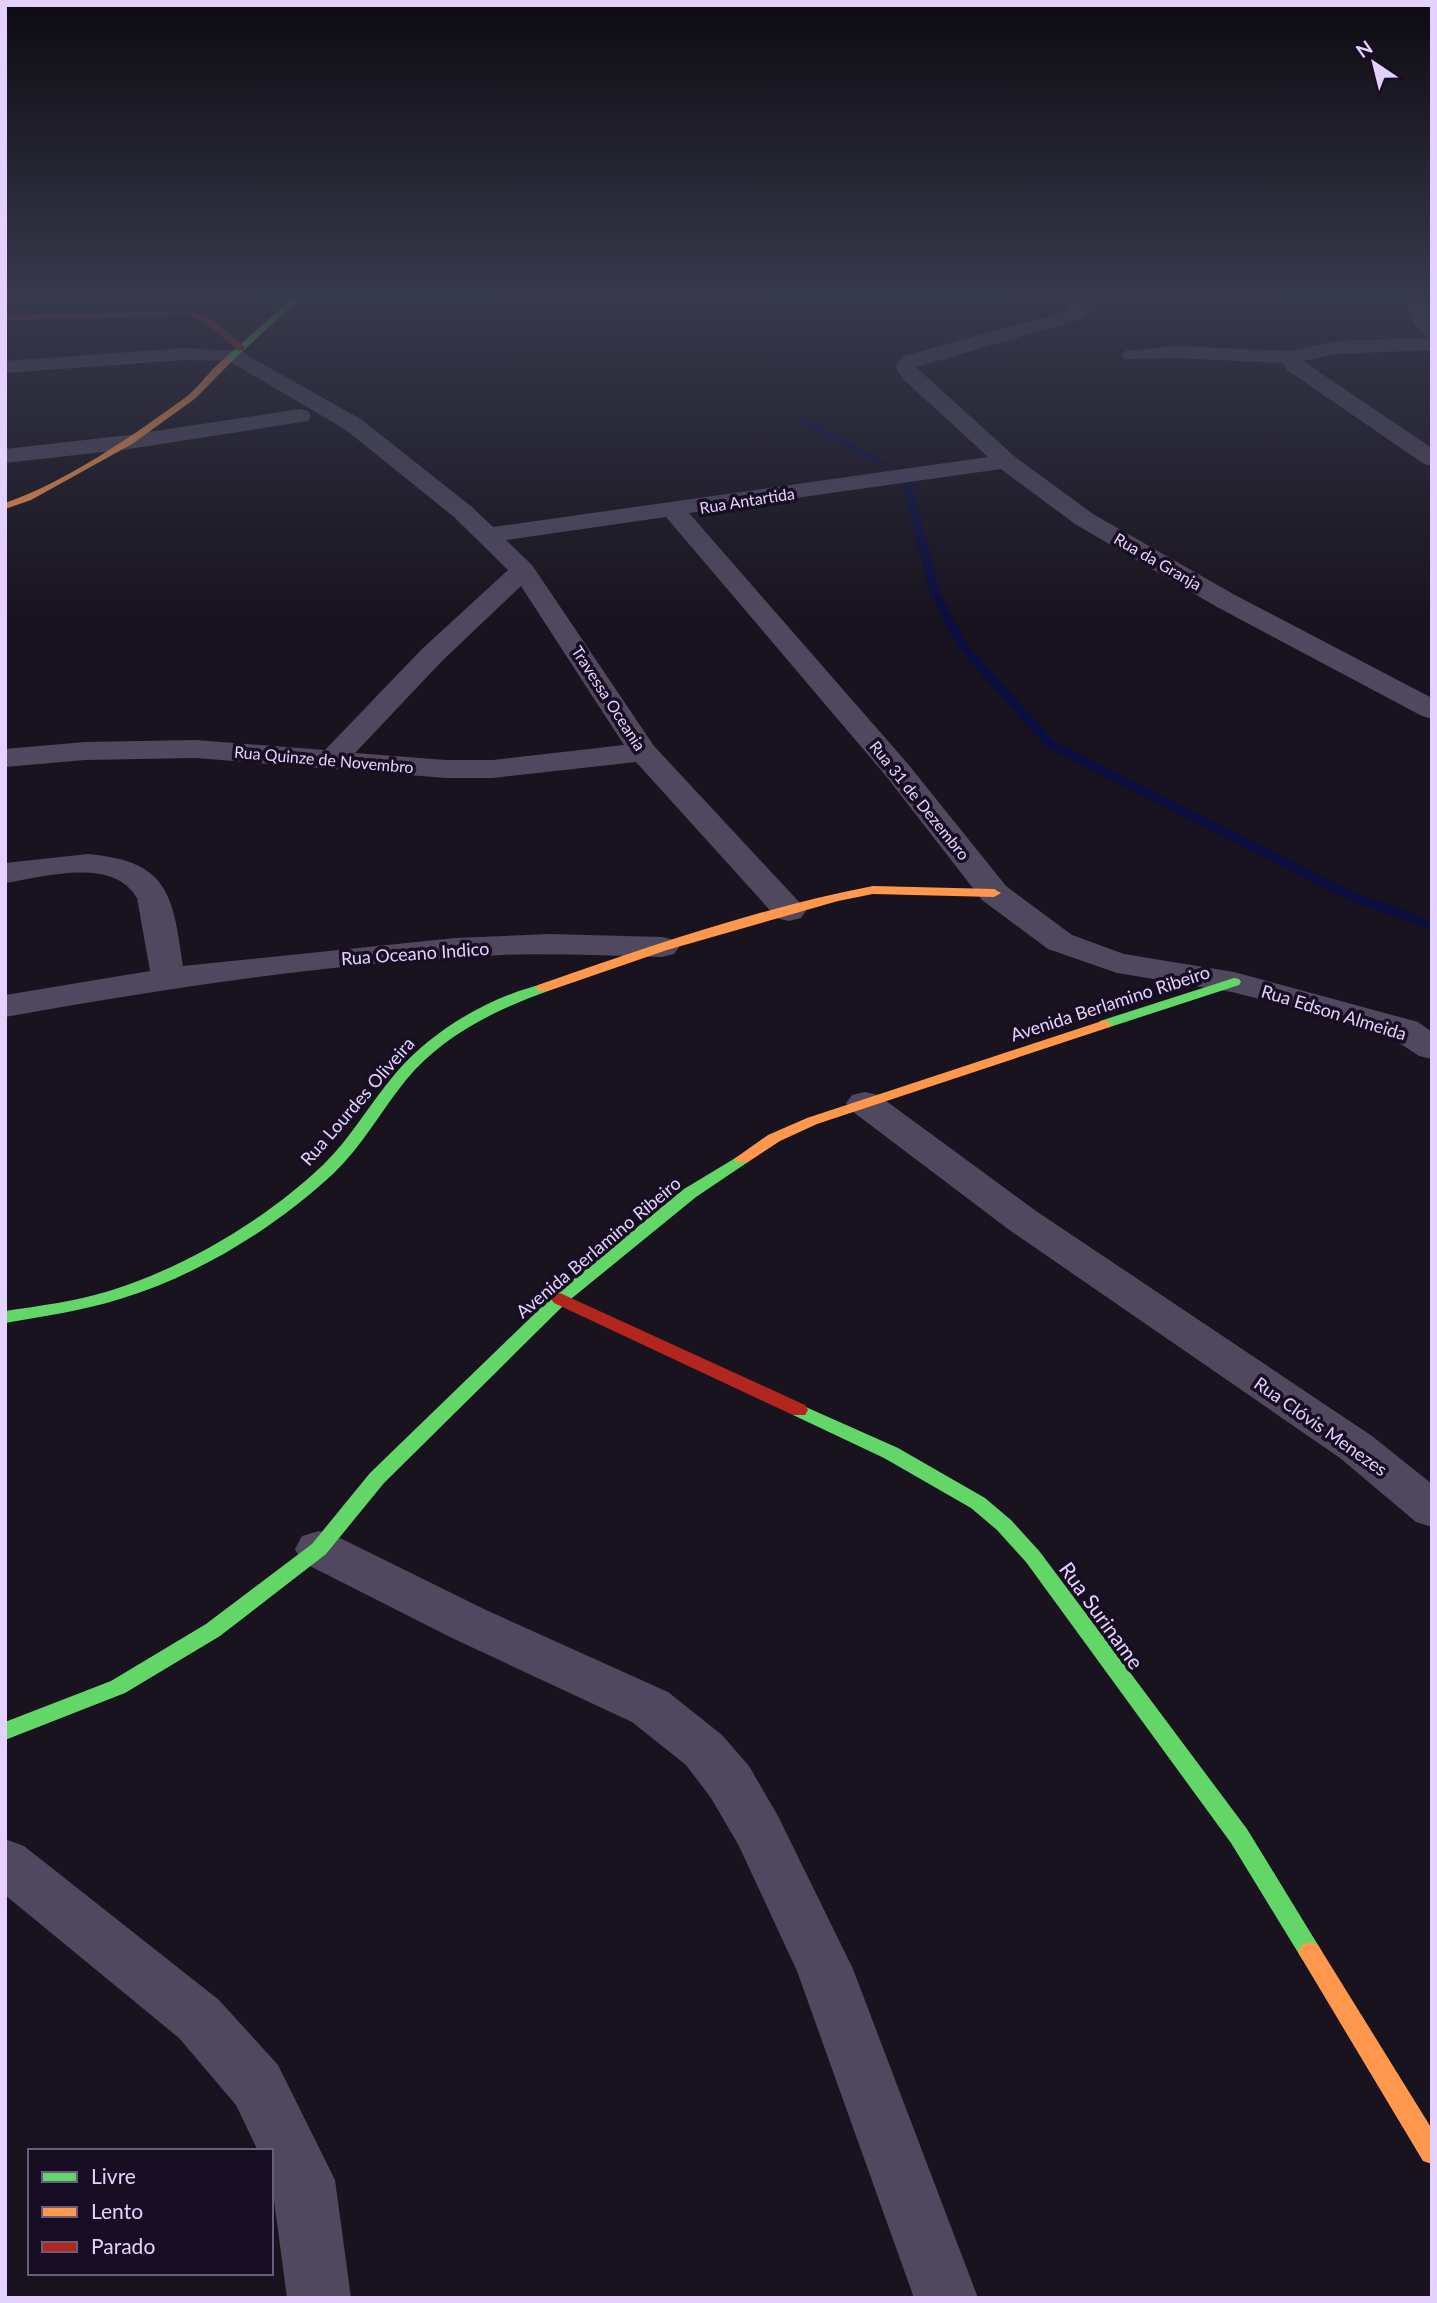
<svg xmlns="http://www.w3.org/2000/svg" width="1437" height="2303" viewBox="0 0 1437 2303" font-family="Lato,sans-serif">
  <style>
    .lines { fill: none; stroke-linecap: round; stroke-linejoin: round }
    .stream { fill: #0b0e3e; fill-rule: evenodd }
    .street { fill: #4f485f; fill-rule: evenodd }
    .fast { fill: #63d668; fill-rule: evenodd }
    .slow { fill: #ff974d; fill-rule: evenodd }
    .jam { fill: #b3261e; fill-rule: evenodd }
    .labels { text-anchor: middle; dominant-baseline: central; stroke-width: 7; stroke-linejoin: round; paint-order: stroke }
    .far-street-label { font-size: 16px; fill: #e4d1fe; stroke: #180e23 }
    .street-label { font-size: 18px; fill: #e4d1fe; stroke: #180e23 }
    .near-street-label { font-size: 21px; fill: #e4d1fe; stroke: #180e23 }
  </style>
  <rect width="100%" height="100%" fill="#18131e"/>
  <g class="lines">
    <g class="stream">
      <path d="M797 417H803L892 466 884 468 797 421Z"/>
      <path d="M907 481 912 484 940 593 967 644 1053 740 1351 891 1432 921V930L1341 897 1045 746 956 645 930 593 902 484Z"/>
    </g>
    <g class="street">
      <path d="M1050 295C1068 294 1080 295 1091 310L1085 318 916 367 1014 456 1093 514 1235 595 1432 698V719L1422 716 1217 607 1075 524 1001 469 689 513 908 764 1006 886 1072 935 1124 954 1234 972 1418 1022 1432 1032V1059L1419 1056 1392 1038 1295 1008 1232 992 1117 973 1048 949 982 900 886 776 666 517 506 540 532 565 654 746 801 904 806 911 801 918 789 921 777 918 636 762 493 778H446L196 758 85 760 5 767V749L85 742 196 740 325 750 422 649 508 570 454 517 346 430 229 361 185 360 5 373V361L185 348 240 351 362 420 472 507 493 527 988 457 903 379 895 366 904 356 1071 310ZM521 586 624 745 493 760H446L355 753 442 661Z"/>
      <path d="M1401 295H1421L1432 317V350L1336 354 1303 361 1432 448V466L1424 464 1287 370 1283 363 1174 358 1125 359 1122 355 1125 351 1174 346 1292 351 1336 341 1431 338C1415 334 1408 309 1401 295Z"/>
      <path d="M300 409 308 411 311 416 308 421 129 449 5 463V449L129 435Z"/>
      <path d="M88 854C169 861 173 895 183 966L455 938 550 934 662 937 674 940 679 947 674 954 662 957C609 956 556 953 502 955 335 962 169 988 5 1017V995L150 971 137 898C113 856 44 877 5 883V863Z"/>
      <path d="M865 1092 878 1095 1036 1211 1372 1436 1432 1484V1527L1416 1522 1340 1458 1008 1229 852 1111 846 1103 852 1095Z"/>
      <path d="M319 1531 336 1536 486 1610 668 1692 722 1735 749 1766 778 1816 853 1969 978 2298H914L797 1971 739 1846 711 1798 686 1765 632 1722 452 1638 302 1562 295 1549 302 1536Z"/>
      <path d="M5 1839 24 1846 219 2000 278 2065 335 2180 351 2298H287L271 2178V2151H258L236 2105 179 2038 5 1895Z"/>
    </g>
    <g class="fast">
      <path d="M296 295H304L232 361H226V357Z"/>
      <path d="M1234 978 1239 979 1241 982 1239 985 1110 1027 1105 1028 1098 1024 1100 1021Z"/>
      <path d="M543 984 550 988 548 991C495 1010 442 1036 406 1080 381 1111 362 1146 334 1173 275 1228 197 1276 120 1299 82 1311 44 1316 5 1323V1311C40 1306 76 1301 109 1291 186 1267 265 1220 323 1165 351 1138 370 1103 395 1074 431 1031 489 997 543 984Z"/>
      <path d="M742 1154 748 1156 750 1159 748 1162 696 1197 566 1303 384 1483 326 1554 220 1636 125 1693 5 1740V1722L111 1681 206 1624 312 1544 370 1473 554 1295 684 1189Z"/>
      <path d="M799 1404 898 1448 985 1498 1011 1520 1040 1552 1247 1829 1318 1945 1322 1952 1318 1959 1310 1962 1302 1959 1231 1843 1026 1562 997 1530 971 1508 884 1458 793 1415 790 1410 793 1405Z"/>
    </g>
    <g class="slow">
      <path d="M229 356 233 359 232 361 196 398 132 444 31 500 5 509V503C66 482 134 435 186 397 202 385 212 365 229 356Z"/>
      <path d="M873 886 994 889 1001 893 994 897 873 894 838 901 667 950 548 991H538L536 988 538 985C648 947 759 908 873 886Z"/>
      <path d="M1105 1020 1112 1024 1110 1027 817 1124 780 1141 748 1162H736L734 1159 768 1135 807 1118Z"/>
      <path d="M1310 1942 1318 1945 1432 2129V2164L1423 2161 1302 1959 1298 1952 1302 1945Z"/>
    </g>
    <g class="jam">
      <path d="M190 311 212 319 244 346V350H238L206 323 189 315 5 320V316Z"/>
      <path d="M560 1293 805 1405 808 1410 805 1415H793L554 1303 551 1299Z"/>
    </g>
  </g>
  <linearGradient id="sky" x2="0" y2="1"><stop stop-color="#0d0a10"/><stop offset="0.48" stop-color="#37394c"/><stop offset="1" stop-color="#37394c" stop-opacity="0"/></linearGradient>
  <rect width="1437" height="617" fill="url(#sky)"/>
  <g class="labels">
    <g class="far-street-label">
      <text transform="translate(747 500) rotate(-9)">Rua Antartida</text>
      <text transform="translate(1158 561) rotate(30)">Rua da Granja</text>
      <text transform="translate(609 698) rotate(57)">Travessa Oceania</text>
      <text transform="translate(324 759) rotate(5)">Rua Quinze de Novembro</text>
      <text transform="translate(920 800) rotate(51)">Rua 31 de Dezembro</text>
    </g>
    <g class="street-label">
      <text transform="translate(415 953) rotate(-4)">Rua Oceano Indico</text>
      <text transform="translate(1110 1003) rotate(-18)">Avenida Berlamino Ribeiro</text>
      <text transform="translate(1334 1012) rotate(17)">Rua Edson Almeida</text>
      <text transform="translate(357 1101) rotate(-49)">Rua Lourdes Oliveira</text>
      <text transform="translate(598 1247) rotate(-40)">Avenida Berlamino Ribeiro</text>
      <text transform="translate(1321 1426) rotate(35)">Rua Clóvis Menezes</text>
    </g>
    <g class="near-street-label">
      <text transform="translate(1102 1615) rotate(54)">Rua Suriname</text>
    </g>
  </g>
  <rect width="1437" height="2303" fill="none" stroke="#e4d1fe" stroke-width="14"/>
  <rect x="28" y="2149" width="245" height="126" fill="#180e23" stroke="#6a5c7b" stroke-width="2"/>
  <rect x="42" y="2172" width="35" height="10" fill="#63d668" stroke="#6a5c7b" stroke-width="2"/>
  <text x="91" y="2184" font-size="21" fill="#e4d1fe">Livre</text>
  <rect x="42" y="2207" width="35" height="10" fill="#ff974d" stroke="#6a5c7b" stroke-width="2"/>
  <text x="91" y="2219" font-size="21" fill="#e4d1fe">Lento</text>
  <rect x="42" y="2242" width="35" height="10" fill="#b3261e" stroke="#6a5c7b" stroke-width="2"/>
  <text x="91" y="2254" font-size="21" fill="#e4d1fe">Parado</text>
  <g transform="translate(1374 63) rotate(325)" stroke="#180e23" stroke-width="5" paint-order="stroke">
  <path d="M0-5L12 26L0 18L-12 26Z" fill="#e4d1fe"/>
  <text y="-10" font-size="19" font-weight="bold" text-anchor="middle" fill="#e4d1fe">N</text>
  </g>
</svg>
